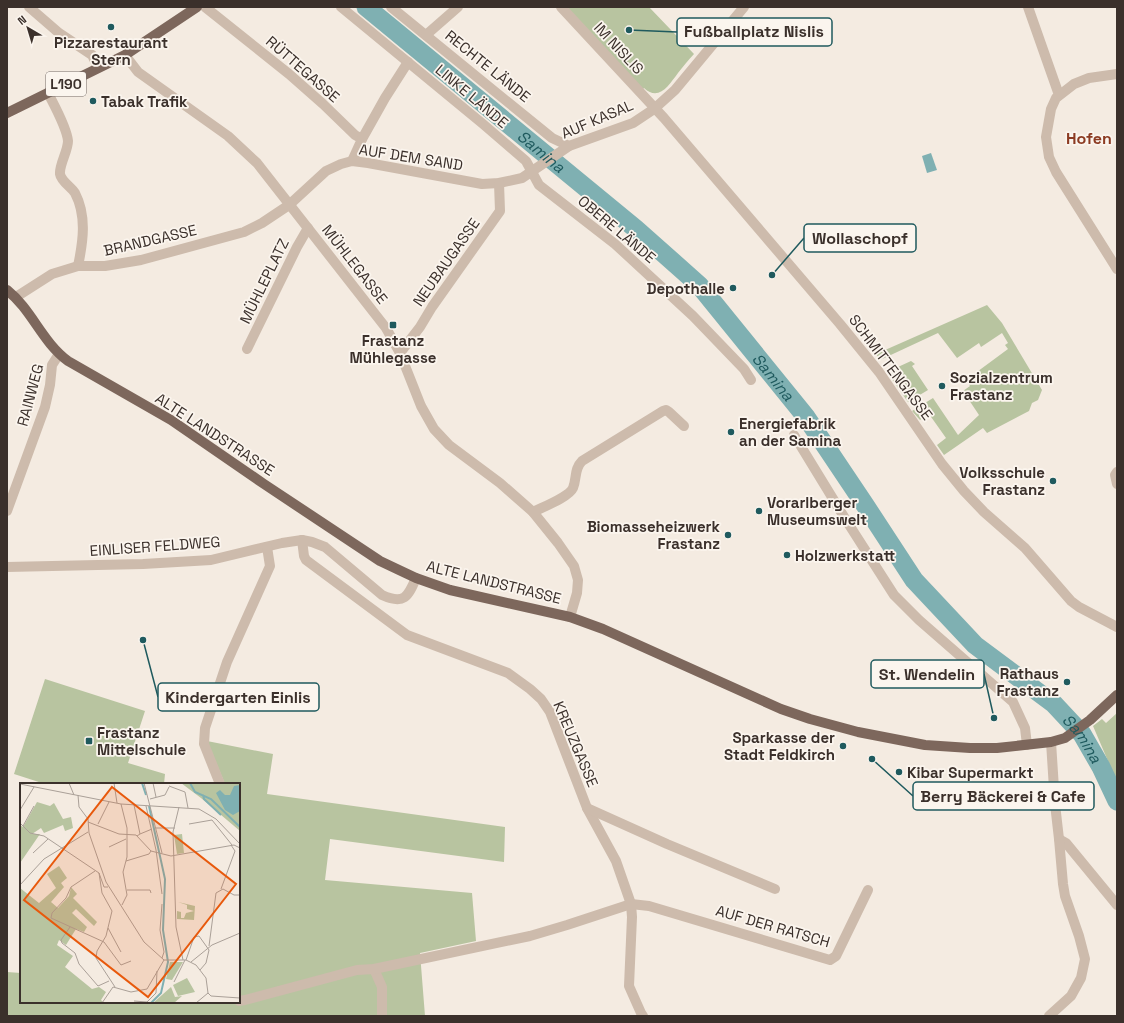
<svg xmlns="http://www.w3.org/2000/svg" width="1124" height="1023" viewBox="0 0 1124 1023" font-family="'Space Grotesk',sans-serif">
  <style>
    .green { fill: #b8c4a0 }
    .water { fill: #7fb0b2 }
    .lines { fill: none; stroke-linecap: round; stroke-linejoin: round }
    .river { stroke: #7fb0b2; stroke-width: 19 }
    .minor { stroke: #cdbbac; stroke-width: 10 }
    .major { stroke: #7d675c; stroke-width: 10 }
    .poi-dot { fill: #1f5a5e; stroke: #fbf5ee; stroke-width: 1.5 }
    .labels { text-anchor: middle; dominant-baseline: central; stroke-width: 3.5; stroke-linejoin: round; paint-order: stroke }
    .shield { fill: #fbf5ee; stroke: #756b66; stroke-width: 1 }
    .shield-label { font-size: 14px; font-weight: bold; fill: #3b302b }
    .poi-label { font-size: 15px; font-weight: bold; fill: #3b302b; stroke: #fbf5ee; text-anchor: start }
    .street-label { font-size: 15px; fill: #3b302b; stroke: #fbf5ee }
    .neighbourhood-label { font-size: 16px; font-weight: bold; fill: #8c3b22; stroke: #fbf5ee }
    .water-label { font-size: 16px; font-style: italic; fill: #1f5a5e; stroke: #fbf5ee }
    .inset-river { fill: none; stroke: #7fb0b2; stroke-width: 2 }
    .inset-road { fill: none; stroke: #aaa098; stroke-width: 1 }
    .view { fill: #e8590c; fill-opacity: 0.15; stroke: #e8590c; stroke-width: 2 }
    .inset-edge { fill: none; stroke: #3b302b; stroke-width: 2 }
    .leader { fill: none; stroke: #1f5a5e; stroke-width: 1.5 }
    .callout-dot { fill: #1f5a5e; stroke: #fbf5ee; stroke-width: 1.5 }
    .callout { fill: #fbf5ee; stroke: #1f5a5e; stroke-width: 1.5 }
    .callout-label { font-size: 16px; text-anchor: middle; font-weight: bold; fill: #3b302b }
  </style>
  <rect width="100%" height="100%" fill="#f4ebe1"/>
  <g class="green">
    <path d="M565 7H649L694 54C688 60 683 67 678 73 669 85 659 102 644 88L642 90Z"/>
    <path d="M987 305 1002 323 1042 390 1038 400 1032 403 1029 411 987 433 983 428 944 455 937 445 946 438 929 414 920 420 912 411 933 398 958 435 979 415 963 391 970 386 966 380 1008 349 1005 345 1008 343 1002 333 981 347 979 343 957 358 938 333 880 360 876 354Z"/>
    <path d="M911 361 915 364 912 366 928 390 908 402 887 372Z"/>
    <path d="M45 679 145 711 128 763 165 774 164 784H45L14 774Z"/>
    <path d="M1117 713V782L1093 726 1102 719 1106 723Z"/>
    <path d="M207 741 273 754 267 794 505 827 504 862 330 839 325 880 472 893 476 941 420 953 425 1016H7V972L21 973V1002H239V784H225Z"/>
  </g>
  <path class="water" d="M931 153 937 170 927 173 922 156Z"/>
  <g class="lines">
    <path class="river" id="s1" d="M366 7 636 229 699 285 806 417 865 505 914 580 975 645 1054 704 1082 734 1101 767 1117 801"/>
    <g class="minor">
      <path d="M29 7 59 33 92 55 98 67"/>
      <path d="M205 7 289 74 323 104 355 135 362 139 352 161"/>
      <path d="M341 7 483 124 526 161 539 185 615 244 693 316 744 369 751 380"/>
      <path d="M391 7 552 138 569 146"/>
      <path d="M561 7 664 118 840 324 879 372 942 464 964 491 984 512 1025 548 1071 601 1079 607 1117 627"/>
      <path d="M1028 7 1059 95"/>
      <path d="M426 35 458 7"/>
      <path d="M125 55 138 72 228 136 257 163 386 328 400 353 421 406 434 429 449 445 500 483 533 512 558 543 574 566 578 580 577 593 570 617"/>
      <path d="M1117 74 1089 78 1074 84 1056 98 1051 109 1046 137 1049 157 1056 172 1117 269"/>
      <path d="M48 93C54 105 67 128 68 141 68 151 59 165 60 174 61 181 71 187 75 193 87 216 83 242 78 266"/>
      <path d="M362 139 385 98 408 62"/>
      <path d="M16 297 52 274 78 266H105L141 260 244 232 262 223 289 205 326 171 341 164 352 161 368 163 482 184 499 183 522 178 569 146 633 123 654 109 675 90 744 7"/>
      <path d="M247 349 297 247 308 228"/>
      <path d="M400 353 420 327 432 307 500 211 499 183"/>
      <path d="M794 435 846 520 894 595 919 620 1013 702 1025 728 1027 745"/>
      <path d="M1117 472 1115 475 1117 484"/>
      <path d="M7 511 45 407 50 385 52 365 59 354"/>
      <path d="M533 512C543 507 569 497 573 488 577 478 574 469 582 461L663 411 666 410 669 412 684 426"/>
      <path d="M302 540 304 556 306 560 407 635 508 673 530 689 541 699 550 712 587 808 616 861 631 904 632 917 629 986 641 1013 643 1016"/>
      <path d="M7 567 143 564 211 560 282 543 302 540 312 542 325 547 382 595C404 605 408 597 416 578"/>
      <path d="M220 784 204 744 205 728 227 662 270 566 267 547"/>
      <path d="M587 808 667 844 775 889"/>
      <path d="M1059 839 1066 843 1117 905"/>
      <path d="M374 969 382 987V1016"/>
      <path d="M239 1001 245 1000 357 970 374 969 530 936 567 925 631 904 649 906 830 960 836 956 868 890"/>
      <path d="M1049 1016 1071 996 1081 978 1085 959 1079 936 1065 896 1063 884 1059 839 1055 804 1051 742"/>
    </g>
    <g class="major">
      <path d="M7 113 125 55 197 7"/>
      <path d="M7 290C32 310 42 342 68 361L171 420 264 484 380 561 399 570 416 578 450 590 570 617 603 629 781 709 810 719 858 732 925 745 970 748H997L1051 742 1065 738 1090 720 1117 695"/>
    </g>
  </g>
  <g class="poi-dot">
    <circle cx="111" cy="27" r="4"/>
    <circle cx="93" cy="101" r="4"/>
    <circle cx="733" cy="288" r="4"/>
    <rect x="389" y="321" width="8" height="8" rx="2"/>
    <circle cx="942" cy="386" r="4"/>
    <circle cx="731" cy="432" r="4"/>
    <circle cx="1053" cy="481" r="4"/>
    <circle cx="759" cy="511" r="4"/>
    <circle cx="728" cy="535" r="4"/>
    <circle cx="787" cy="555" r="4"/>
    <circle cx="1067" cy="682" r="4"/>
    <rect x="85" y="737" width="8" height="8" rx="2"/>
    <circle cx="843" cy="746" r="4"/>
    <circle cx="899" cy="772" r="4"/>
  </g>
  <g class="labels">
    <rect class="shield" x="46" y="72" width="40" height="24" rx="3"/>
    <g class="shield-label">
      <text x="66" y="84">L190</text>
    </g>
    <g class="poi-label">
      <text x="111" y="42" text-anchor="middle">Pizzarestaurant<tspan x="111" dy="17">Stern</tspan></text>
      <text x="101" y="101">Tabak Trafik</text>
      <text x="725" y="288" text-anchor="end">Depothalle</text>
      <text x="393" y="340" text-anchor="middle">Frastanz<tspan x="393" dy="17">Mühlegasse</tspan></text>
      <text x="950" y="377">Sozialzentrum<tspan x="950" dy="17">Frastanz</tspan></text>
      <text x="739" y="423">Energiefabrik<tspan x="739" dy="17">an der Samina</tspan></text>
      <text x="1045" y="472" text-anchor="end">Volksschule<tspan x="1045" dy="17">Frastanz</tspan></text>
      <text x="767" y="502">Vorarlberger<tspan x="767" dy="17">Museumswelt</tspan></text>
      <text x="720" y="526" text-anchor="end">Biomasseheizwerk<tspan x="720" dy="17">Frastanz</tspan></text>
      <text x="795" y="555">Holzwerkstatt</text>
      <text x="1059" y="673" text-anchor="end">Rathaus<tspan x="1059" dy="17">Frastanz</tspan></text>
      <text x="97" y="732">Frastanz<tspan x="97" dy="17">Mittelschule</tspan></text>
      <text x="835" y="737" text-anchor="end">Sparkasse der<tspan x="835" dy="17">Stadt Feldkirch</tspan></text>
      <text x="907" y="772">Kibar Supermarkt</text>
    </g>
    <g class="street-label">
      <text transform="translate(619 48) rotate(47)">IM NISLIS</text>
      <text transform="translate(488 66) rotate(39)">RECHTE LÄNDE</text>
      <text transform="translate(303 69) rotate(41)">RÜTTEGASSE</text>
      <text transform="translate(472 96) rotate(40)">LINKE LÄNDE</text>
      <text transform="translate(597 119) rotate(-23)">AUF KASAL</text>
      <text transform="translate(411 157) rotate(9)">AUF DEM SAND</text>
      <text transform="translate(617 229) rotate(40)">OBERE LÄNDE</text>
      <text transform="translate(150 240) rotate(-13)">BRANDGASSE</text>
      <text transform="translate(446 262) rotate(-55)">NEUBAUGASSE</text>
      <text transform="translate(355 264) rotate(52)">MÜHLEGASSE</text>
      <text transform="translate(264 281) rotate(-64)">MÜHLEPLATZ</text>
      <text transform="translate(891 367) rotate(53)">SCHMITTENGASSE</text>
      <text transform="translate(30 395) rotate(-75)">RAINWEG</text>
      <text transform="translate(215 434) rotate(33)">ALTE LANDSTRASSE</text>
      <text transform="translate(155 546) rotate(-4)">EINLISER FELDWEG</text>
      <text transform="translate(494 582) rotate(14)">ALTE LANDSTRASSE</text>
      <text transform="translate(576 744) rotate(67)">KREUZGASSE</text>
      <text transform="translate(773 926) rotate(16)">AUF DER RATSCH</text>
    </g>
    <g class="neighbourhood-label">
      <text x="1089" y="138">Hofen</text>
    </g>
    <g class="water-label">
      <text stroke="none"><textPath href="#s1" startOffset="227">Samina</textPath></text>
      <text stroke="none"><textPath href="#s1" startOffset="552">Samina</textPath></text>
      <text stroke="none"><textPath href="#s1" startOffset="1032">Samina</textPath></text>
    </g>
  </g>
  <g transform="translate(20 783)">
    <rect width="220" height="220" fill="#f4ebe1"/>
    <path d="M161 0H220V48L181 15ZM17 19 30 23 34 20 43 36 51 34 53 45 45 48 43 42 24 50 21 45 12 51H20L0 80V42L3 44ZM162 51 164 70 157 71 154 52ZM39 83 47 95 41 100 44 104 31 119 38 125 49 113 51 104 57 111 53 115 77 139 74 143 56 126 52 130 67 144 64 149 56 146 46 162 39 157 37 162 53 173 45 184 72 206 79 204 86 209 81 217 84 220H0V105L19 120 36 105 27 91ZM158 119 175 123 174 137 157 136V128L161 129V135H164L166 130 174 128 167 126V122ZM150 179H163L152 197 146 196ZM167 195 175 209 158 213 153 202ZM151 204 155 214 162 213 154 220H133Z" fill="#b8c4a0"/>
    <path d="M220 2V28L213 32 205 27 196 10 200 7 205 12H210L214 3Z" fill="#7fb0b2"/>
    <path class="inset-river" d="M122 0 126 12M170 0 175 9 191 16 220 44M183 12 184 16 201 32M129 23 145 96 143 147 148 179 141 210 131 220"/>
    <path class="inset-road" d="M49 0 54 12M94 0 97 20M124 0 142 70M133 0 136 14M0 1 101 21 179 26 196 36 220 61M149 3 165 9 168 25M58 12 59 24 68 36 69 50 86 99 124 159 144 177H166L176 182 186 195 188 210 191 213 220 215M130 16 145 12 149 4M101 21 107 45V74L103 89 107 112 102 122M114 22 120 51 117 53M126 23 136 67 142 111M159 24 153 49 156 144 163 177M0 27 14 4M68 39 99 51 116 52 131 68 151 73 214 62 220 65M0 40 10 50 24 53 79 90 84 104H88M78 41 89 19M169 41 192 37 212 62M3 43 14 23M136 45H155M120 51 132 46M89 64 106 56M13 70 28 56M106 78 129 71 131 68M75 88 51 104 46 115 32 130 31 135 84 159 101 182 111 178M79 90 82 110 92 128 86 153 77 168 76 175 95 204M0 102 24 76 68 49M201 106 215 68 211 62M107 107H130L131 110M50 144 41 157 42 160 55 170 59 181 78 203 89 198M88 145 101 169M189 163 196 110 203 106 214 112H220M142 175 144 169 140 147 142 121M166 177 174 154 179 153 189 167 186 180 180 187M171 179 192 162 220 150M154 199 165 177M114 218 127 219 136 210 137 188M82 220 93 204 111 209 127 206 144 177M176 220 188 210"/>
    <path class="view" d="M92 4 216 101 128 214 4 117Z"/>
    <rect width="220" height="220" class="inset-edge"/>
  </g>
  <path class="leader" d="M629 30L677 32M772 275L804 238M994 718L984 674M143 640L158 697M872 759L913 796"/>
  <g class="callout-dot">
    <circle cx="629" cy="30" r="4"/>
    <circle cx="772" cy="275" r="4"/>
    <circle cx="994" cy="718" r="4"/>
    <circle cx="143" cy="640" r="4"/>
    <circle cx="872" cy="759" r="4"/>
  </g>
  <g class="callout">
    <rect x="677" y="18" width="155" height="28" rx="4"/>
    <rect x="804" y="224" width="112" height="28" rx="4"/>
    <rect x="871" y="660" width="113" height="28" rx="4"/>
    <rect x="158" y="683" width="161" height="28" rx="4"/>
    <rect x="913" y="782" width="181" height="28" rx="4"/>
  </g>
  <g class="callout-label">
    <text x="754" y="37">Fußballplatz Nislis</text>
    <text x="860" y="244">Wollaschopf</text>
    <text x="927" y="680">St. Wendelin</text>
    <text x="238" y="703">Kindergarten Einlis</text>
    <text x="1003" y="802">Berry Bäckerei &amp; Cafe</text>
  </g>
  <rect width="1124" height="1023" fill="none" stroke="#3b302b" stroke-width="16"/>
  <g transform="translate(28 28) rotate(322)" stroke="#fbf5ee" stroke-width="3" paint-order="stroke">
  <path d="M0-3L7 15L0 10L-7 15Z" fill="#3b302b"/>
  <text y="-6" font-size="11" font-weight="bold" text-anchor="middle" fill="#3b302b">N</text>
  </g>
</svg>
